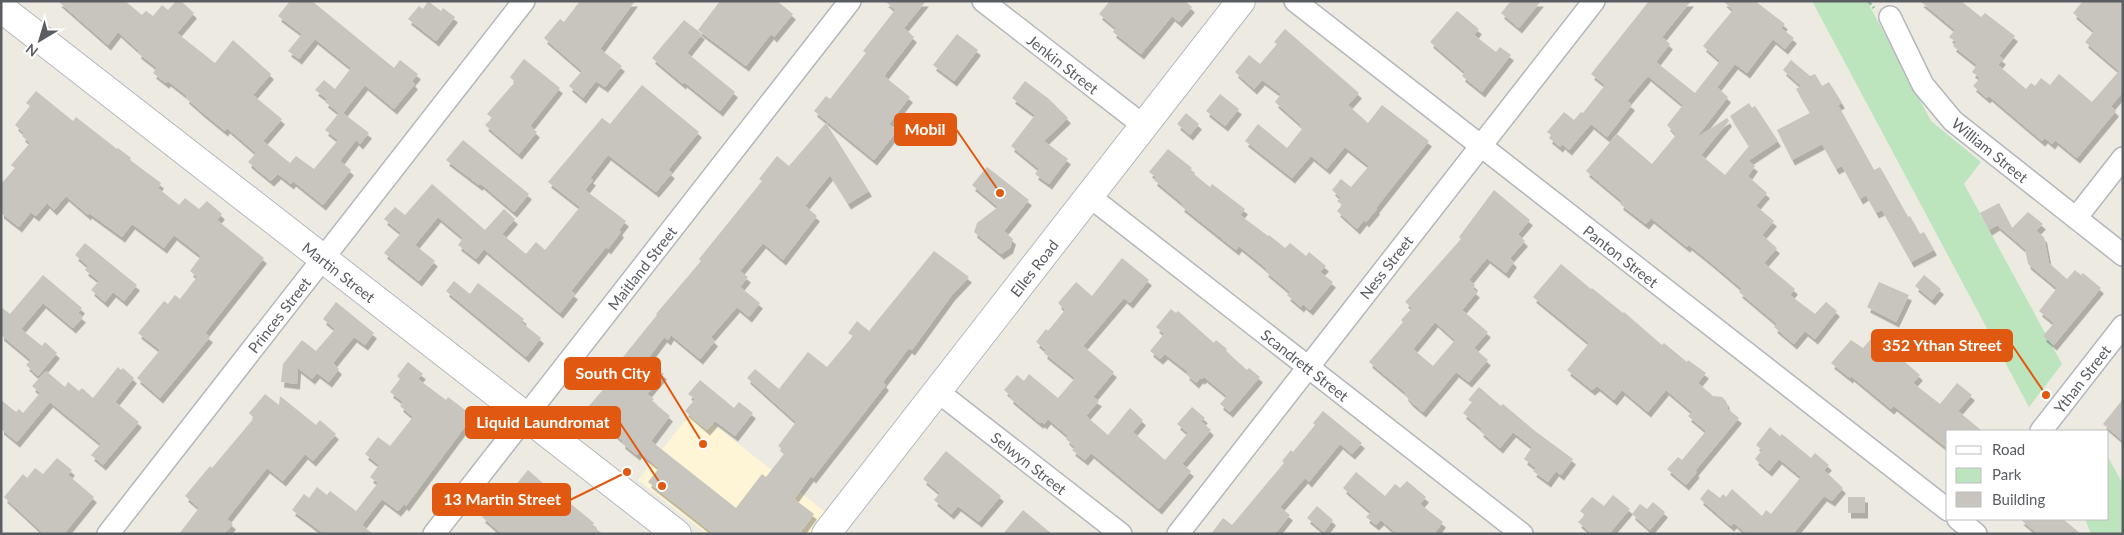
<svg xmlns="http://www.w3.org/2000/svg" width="2124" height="535" viewBox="0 0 2124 535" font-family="Lato,sans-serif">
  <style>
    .commercial { fill: #fdf5d5 }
    .green { fill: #bde5bd }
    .building { fill: #c8c4be; fill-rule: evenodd; filter: url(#shadow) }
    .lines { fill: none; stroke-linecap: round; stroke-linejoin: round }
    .street-casing { stroke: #b4b7bc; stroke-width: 24 }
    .secondary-casing { stroke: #b5b8be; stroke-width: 30 }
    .path { stroke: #96c5a4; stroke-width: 3; stroke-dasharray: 5 2.5; stroke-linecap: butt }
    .street { stroke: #fff; stroke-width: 21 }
    .secondary { stroke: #fff; stroke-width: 28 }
    .labels { text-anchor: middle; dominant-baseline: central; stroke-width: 4; stroke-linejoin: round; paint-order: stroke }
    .street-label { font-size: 15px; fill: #5a5d62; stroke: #fff }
    .leader { fill: none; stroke: #e15910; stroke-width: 2 }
    .callout-dot { fill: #e15910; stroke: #fff; stroke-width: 2 }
    .callout { fill: #e15910; stroke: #e15910; stroke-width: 2 }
    .callout-label { font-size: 16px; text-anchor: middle; font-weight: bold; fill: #fff }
  </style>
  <defs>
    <filter id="shadow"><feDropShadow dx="3" dy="5.5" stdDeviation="0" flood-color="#0004"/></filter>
  </defs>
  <rect width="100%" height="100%" fill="#edeae1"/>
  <path class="commercial" d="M694 409 833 518 821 534H707L638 480Z"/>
  <g class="green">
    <path d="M1812 1H1867L1931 121 1981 162 1964 184 2062 364 2029 407Z"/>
    <path d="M2108 457 2123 484V534H2091L2085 519H2108Z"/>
  </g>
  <g class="building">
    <path d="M58 1H125L142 15 146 11 153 16 162 5 168 10 176 1H181L194 13 177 33 215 63 233 40 271 74 253 95 282 119 263 141 290 163 296 156 314 169 338 140 325 130 339 113 325 102 327 99 315 90 324 80 335 89 351 68 315 39 299 59 288 51 302 34 278 16 290 1H312L394 68 400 60 418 74 412 81 415 84 394 109 365 85 343 113 369 133 360 144 356 140 340 161 351 170 323 205 293 181 291 184 278 174 271 181 248 162 256 153 227 128 225 131 203 113 186 98 187 96 168 81 166 83 153 73 157 68 138 53 139 51 118 32 108 45Z"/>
    <path d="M428 1 441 11 443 8 455 17 436 41 408 19 419 6 423 9Z"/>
    <path d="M580 1H635L600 49 622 66 605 87 596 81 583 98 569 86 582 71 544 38 560 19 564 22Z"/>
    <path d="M720 1H777L793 14 774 37 771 34 746 66 698 30Z"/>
    <path d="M885 1H926L904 28 914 37 884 76 910 97 889 124 897 131 874 160 814 111 826 96 830 99 866 53 863 51 895 10Z"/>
    <path d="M1110 1H1185L1192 7 1179 22 1172 16 1141 54 1113 32 1116 28 1099 14Z"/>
    <path d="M1511 1H1541L1519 28 1501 13Z"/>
    <path d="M1649 1H1691L1662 37 1670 44 1656 62 1695 93 1720 61 1703 46 1733 10 1723 1H1755L1785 24 1781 28 1794 38 1785 49 1773 39 1747 73 1735 64 1717 87 1728 97 1696 138 1727 118 1729 121 1701 155 1725 175 1749 146 1730 116 1749 103 1752 108 1755 106 1778 141 1748 161 1755 166 1748 176 1767 193 1756 206 1774 221 1762 235 1777 248 1764 263 1795 289 1790 295 1815 314 1826 302 1837 311 1815 339 1805 331 1794 344 1774 327 1777 324 1739 292 1742 289 1709 261 1689 245 1687 247 1651 218 1646 224 1620 204 1622 201 1586 171 1617 134 1652 164 1676 135 1667 125 1683 105 1648 76 1627 101 1632 105 1607 137 1591 124 1569 150 1562 144 1560 147 1549 138 1551 135 1547 132 1564 112 1574 120 1581 112 1583 113 1605 85 1591 74Z"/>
    <path d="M1920 1H1961L1981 17 1985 13 2015 36 1999 56 2003 59 1998 65 2026 89 2031 83 2035 86 2041 78 2050 85 2059 74 2092 102 2119 71 2085 42 2094 31 2073 13 2083 1H2123V92L2111 106 2116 111 2077 158 2055 140 2052 144 2045 138 2042 141 1989 96 1987 98 1973 86 1980 78 1972 72 1977 65 1953 46 1956 42 1949 37 1955 30Z"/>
    <path d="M1457 11 1479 29 1474 35 1496 52 1500 47 1511 55 1482 92 1462 76 1465 72 1430 42Z"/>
    <path d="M684 20 702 34 687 53 735 92 720 111 684 82 683 84 652 58Z"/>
    <path d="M1285 29 1359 93 1348 105 1368 123 1382 105 1429 141 1376 208 1377 209 1366 222 1364 220 1357 229 1337 211 1342 205 1337 201 1341 198 1332 190 1341 179 1351 187 1369 166 1345 147 1327 169 1311 156 1292 178 1245 141 1258 124 1287 148 1302 129 1299 127 1301 125 1275 102 1281 94 1262 80 1254 89 1235 72 1249 55 1260 64 1277 44 1274 42Z"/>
    <path d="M957 34 978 50 954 81 933 65Z"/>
    <path d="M524 59 560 88 530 126 537 132 519 154 485 125 492 118 487 114 515 82 510 77Z"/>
    <path d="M1791 60 1810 76 1815 74 1822 86 1829 82 1842 103 1838 105 1874 170 1880 167 1908 217 1910 216 1920 234 1924 232 1934 250 1911 262 1882 210 1876 213 1866 195 1860 199 1842 166 1836 169 1822 144 1792 160 1777 130 1810 113 1796 89 1801 86 1783 70Z"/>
    <path d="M1025 81 1049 99 1068 118 1044 141 1068 159 1049 184 1035 174 1039 169 1011 146 1035 115 1012 98Z"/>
    <path d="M642 85 699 132 668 170 672 173 656 192 608 155 590 178 593 180 585 190 626 221 619 230 621 232 608 249 606 247 571 291 575 294 560 313 484 249 476 259 458 245 463 238 438 217 415 245 435 261 419 281 384 253 401 233 384 219 395 207 405 215 432 184 485 230 504 209 515 219 502 234 526 254 536 242 545 250 580 207 548 182 602 118 610 124Z"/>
    <path d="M36 91 73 121 76 117 117 149 118 148 131 158 130 160 161 183 158 188 179 205 185 198 199 209 207 201 222 214 217 220 264 258 205 333 210 337 160 398 137 378 160 350 138 333 164 301 168 304 175 295 180 299 197 277 190 271 201 256 174 235 164 248 132 224 122 237 89 213 88 215 66 196 54 210 47 203 36 216 31 212 19 227 1 213V184L15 168 11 165 30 143 22 136 24 133 15 125 30 106 26 103Z"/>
    <path d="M1220 94 1239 109 1225 126 1206 111Z"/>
    <path d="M1186 113 1199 124 1190 135 1177 124Z"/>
    <path d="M826 123 869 191 848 204 830 175 805 206 817 216 783 260 763 243 740 271 748 277 740 287 760 303 749 317 737 307 711 337 715 341 700 359 671 335 668 340 664 337 647 360 664 374 647 394 654 399 652 401 670 416 651 441 736 508 762 474 766 477 784 454 780 451 781 448 778 446 796 422 747 378 755 369 779 389 808 352 827 367 853 336 848 333 857 321 869 331 934 251 969 277 952 295 912 350 909 348 883 382 886 385 813 478 811 476 794 499 814 514 799 534H714L648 482 659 468 639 452 637 455 622 443 623 441 601 422 604 420 588 407 607 385 601 380 613 366 615 367 657 315 656 314 701 261 699 259 762 181 759 179 777 156 789 166Z"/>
    <path d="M463 140 529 194 514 212 481 184 479 185 446 160Z"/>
    <path d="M1168 149 1192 168 1190 171 1210 187 1212 184 1245 209 1240 215 1268 236 1269 235 1285 248 1290 243 1306 256 1309 252 1326 266 1320 272 1333 282 1310 310 1303 304 1301 307 1287 295 1290 292 1265 271 1267 269 1239 246 1236 250 1181 206 1183 204 1154 180 1156 177 1149 172Z"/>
    <path d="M987 167 1029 200 1004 231 1013 239 1010 248 1001 254 974 232 977 223 998 207 972 185Z"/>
    <path d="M1494 190 1530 220 1518 234 1525 241 1510 258 1514 262 1506 273 1487 258 1469 280 1475 285 1473 289 1477 292 1462 310 1488 332 1474 348 1488 360 1469 382 1456 372 1423 412 1410 401 1405 395 1406 393 1369 362 1403 322 1401 320 1412 308 1405 302 1461 239 1459 237ZM1435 322 1455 340 1433 366 1413 349Z"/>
    <path d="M1999 203 2012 228 2028 212 2043 224 2036 231 2044 237 2049 263 2067 279 2075 270 2081 275 2083 273 2101 288 2054 345 2043 336 2054 323 2039 311 2057 288 2028 264 2025 249 1997 225 1989 230 1980 213Z"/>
    <path d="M85 243 137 285 124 301 113 292 105 302 91 290 99 281 85 270 88 266 75 255Z"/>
    <path d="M1122 258 1149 280 1130 303 1124 298 1083 346 1114 372 1093 397 1099 401 1086 416 1108 435 1130 408 1143 420 1133 432 1165 460 1188 433 1177 424 1192 407 1205 418 1201 421 1211 430 1182 464 1191 471 1159 509 1091 453 1085 460 1072 450 1075 447 1066 439 1068 436 1048 419 1044 424 1042 422 1040 423 1010 398 1011 396 1004 390 1017 375 1024 381 1029 374 1058 398 1075 378 1044 353 1046 350 1036 342 1046 329 1048 331 1065 310 1058 303 1076 282 1092 296Z"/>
    <path d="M1561 264 1591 289 1592 288 1623 313 1624 312 1662 345 1664 343 1687 362 1688 360 1706 373 1698 383 1713 396 1722 397 1726 401 1728 409 1739 418 1695 471 1697 472 1686 485 1667 469 1678 457 1682 460 1706 431 1688 416 1692 412 1666 390 1648 412 1622 390 1614 400 1597 386 1592 390 1567 370 1589 343 1533 297Z"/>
    <path d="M43 275 82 308 78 313 83 317 73 328 43 303 21 329 42 346 45 342 57 353 38 376 26 365 31 360 1 335V307L10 314Z"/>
    <path d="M1924 275 1941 289 1932 300 1915 286Z"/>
    <path d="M454 281 470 294 478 283 524 319 521 322 541 338 526 357 446 291Z"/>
    <path d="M1879 282 1909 295 1896 322 1867 307Z"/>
    <path d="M336 302 374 333 365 345 354 337 333 363 339 369 329 382 317 373 312 379 298 368 297 384 281 382 283 364 302 340 316 351 335 329 323 319Z"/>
    <path d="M1171 309 1176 313 1178 311 1214 343 1216 340 1227 349 1226 351 1247 370 1249 368 1260 377 1230 412 1220 404 1227 396 1204 377 1202 379 1200 378 1196 383 1186 374 1188 372 1165 354 1160 359 1150 351 1164 334 1156 327Z"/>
    <path d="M1889 337 1903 349 1898 356 1920 375 1913 383 1940 404 1957 383 1972 395 1958 411 1982 431H1948V449L1894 406 1891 409 1851 376 1850 378 1831 363 1851 340 1863 348 1871 339 1880 347Z"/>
    <path d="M408 362 423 374 418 379 446 400 448 397 473 416 406 506 404 504 398 511 382 499 362 525 373 534H324L292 510 304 494 309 498 317 487 327 495 330 491 356 511 378 483 370 477 379 465 365 454 378 437 390 446 413 417 400 406 403 402 390 392 400 379 397 376Z"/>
    <path d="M118 367 121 370 123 368 134 378 115 402 139 422 103 465 91 455 101 444 50 402 17 442 1 429V400L16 412 19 409 23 413 40 393 32 386 46 371 65 387 68 382 79 391 82 388 93 398Z"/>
    <path d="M700 380 734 408 739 402 753 413 735 436 715 421 707 430 685 411 695 399 688 394Z"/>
    <path d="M1479 387 1501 406 1503 404 1535 431 1573 459 1561 475 1556 471 1548 482 1533 471 1536 468 1524 459 1532 447 1513 432 1500 448 1480 431 1482 429 1463 413 1472 402 1468 400Z"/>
    <path d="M265 394 279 405 280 396 316 425 320 420 336 434 313 461 305 454 283 481 267 468 227 519 233 524 224 534H179L199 508 185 496 210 466 212 468 254 418 249 413Z"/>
    <path d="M2123 399V441L2103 424Z"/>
    <path d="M1323 411 1362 443 1352 454 1340 444 1309 482 1305 478 1280 507 1290 515 1275 534H1211L1223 518 1232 525 1284 463 1282 461 1291 450 1293 452 1315 425 1313 423Z"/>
    <path d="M1770 427 1780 436 1782 434 1811 458 1815 453 1829 465 1824 470 1843 488 1832 501 1824 496 1793 534H1747L1734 523 1731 526 1700 499 1708 489 1720 498 1723 494 1726 497 1732 489 1762 516 1766 510 1771 514 1801 477 1779 459 1769 471 1755 459 1762 450 1756 445Z"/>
    <path d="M946 451 1001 496 979 522 958 506 951 514 934 500 940 493 923 479Z"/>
    <path d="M57 458 72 470 68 475 94 497 64 534H44L4 497 23 474 27 478 35 468 43 474Z"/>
    <path d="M528 470 569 506 571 504 594 523 592 526 603 534H502L482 517 501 495 505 498Z"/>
    <path d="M1356 472 1385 496 1395 484 1400 488 1407 481 1426 497 1420 504 1443 522 1434 534H1397L1381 520 1376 525 1366 517 1371 512 1343 488Z"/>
    <path d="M1613 495 1630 509 1609 534H1592L1578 522 1585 515 1580 511 1592 497 1604 506Z"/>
    <rect x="1848" y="497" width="17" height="16"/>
    <path d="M1653 502 1665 512 1650 530 1632 514 1640 504 1647 509Z"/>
    <path d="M1317 506 1333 520 1324 532 1307 518Z"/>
    <path d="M1023 510 1052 534H1003Z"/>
    <path d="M2020 519H2063L2081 534H2038Z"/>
  </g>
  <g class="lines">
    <defs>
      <g id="street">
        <path d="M983 1 1144 126"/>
        <path d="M1295 1 1948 510"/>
        <path d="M1890 17 1923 85 1953 121 2123 255"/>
        <path d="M1089 196 1522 534"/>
        <path d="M2076 218 2123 158"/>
        <path d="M937 391 1121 534"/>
        <path d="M2041 431 2123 326"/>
        <path d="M1958 519 1976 534"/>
        <path d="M108 534 524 1"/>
        <path d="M434 534 850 1"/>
        <path d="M1178 534 1594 1"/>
      </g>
      <g id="secondary">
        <path d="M1 8 677 534"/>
        <path d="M826 534 1241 1"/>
      </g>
    </defs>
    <use href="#street" class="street-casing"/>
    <use href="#secondary" class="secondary-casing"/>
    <path class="path" d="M1868 1 1874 8"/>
    <use href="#street" class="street"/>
    <use href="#secondary" class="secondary"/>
  </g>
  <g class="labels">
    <g class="street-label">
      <text transform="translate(1063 64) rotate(38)">Jenkin Street</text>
      <text transform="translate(1990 150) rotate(39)">William Street</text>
      <text transform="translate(1621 256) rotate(38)">Panton Street</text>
      <text transform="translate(1386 267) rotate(-52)">Ness Street</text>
      <text transform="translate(642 268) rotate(-52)">Maitland Street</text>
      <text transform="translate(1034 268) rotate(-52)">Elles Road</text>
      <text transform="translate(339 272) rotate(38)">Martin Street</text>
      <text transform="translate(279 315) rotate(-52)">Princes Street</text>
      <text transform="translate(1305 365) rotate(38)">Scandrett Street</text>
      <text transform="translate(2082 379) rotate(-52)">Ythan Street</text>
      <text transform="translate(1029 463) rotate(38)">Selwyn Street</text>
    </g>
  </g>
  <path class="leader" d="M1000 193L956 129M2046 395L2012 345M703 444L660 374M662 486L620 423M627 472L570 500"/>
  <g class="callout-dot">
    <circle cx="1000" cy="193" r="5"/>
    <circle cx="2046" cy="395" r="5"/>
    <circle cx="703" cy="444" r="5"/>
    <circle cx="662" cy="486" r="5"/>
    <circle cx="627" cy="472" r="5"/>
  </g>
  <g class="callout">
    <rect x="895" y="114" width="61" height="31" rx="5"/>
    <rect x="1872" y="330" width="140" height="31" rx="5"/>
    <rect x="565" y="358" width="95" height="31" rx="5"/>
    <rect x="466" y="407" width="154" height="31" rx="5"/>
    <rect x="433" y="484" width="137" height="31" rx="5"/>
  </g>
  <g class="callout-label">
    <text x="925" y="135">Mobil</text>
    <text x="1942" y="351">352 Ythan Street</text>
    <text x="613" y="379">South City</text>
    <text x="543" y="428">Liquid Laundromat</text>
    <text x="502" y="505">13 Martin Street</text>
  </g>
  <rect width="2124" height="535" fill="none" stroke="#5a5d62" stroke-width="5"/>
  <rect x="1946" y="430" width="162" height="90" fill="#ffffff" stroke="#bdbec0"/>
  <rect x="1956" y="446" width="25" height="8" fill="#ffffff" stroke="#bdbec0"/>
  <text x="1992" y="455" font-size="15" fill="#5a5d62">Road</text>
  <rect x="1956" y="468" width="25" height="15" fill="#bde5bd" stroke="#bdbec0"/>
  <text x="1992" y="480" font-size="15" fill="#5a5d62">Park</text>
  <rect x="1956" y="492" width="25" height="15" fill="#c8c4be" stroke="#bdbec0"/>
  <text x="1992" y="505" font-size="15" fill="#5a5d62">Building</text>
  <g transform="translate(40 40) rotate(218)" stroke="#ffffff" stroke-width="4" paint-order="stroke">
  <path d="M0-4L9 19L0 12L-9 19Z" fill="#5a5d62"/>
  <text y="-8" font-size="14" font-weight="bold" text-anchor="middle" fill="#5a5d62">N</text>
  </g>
</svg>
